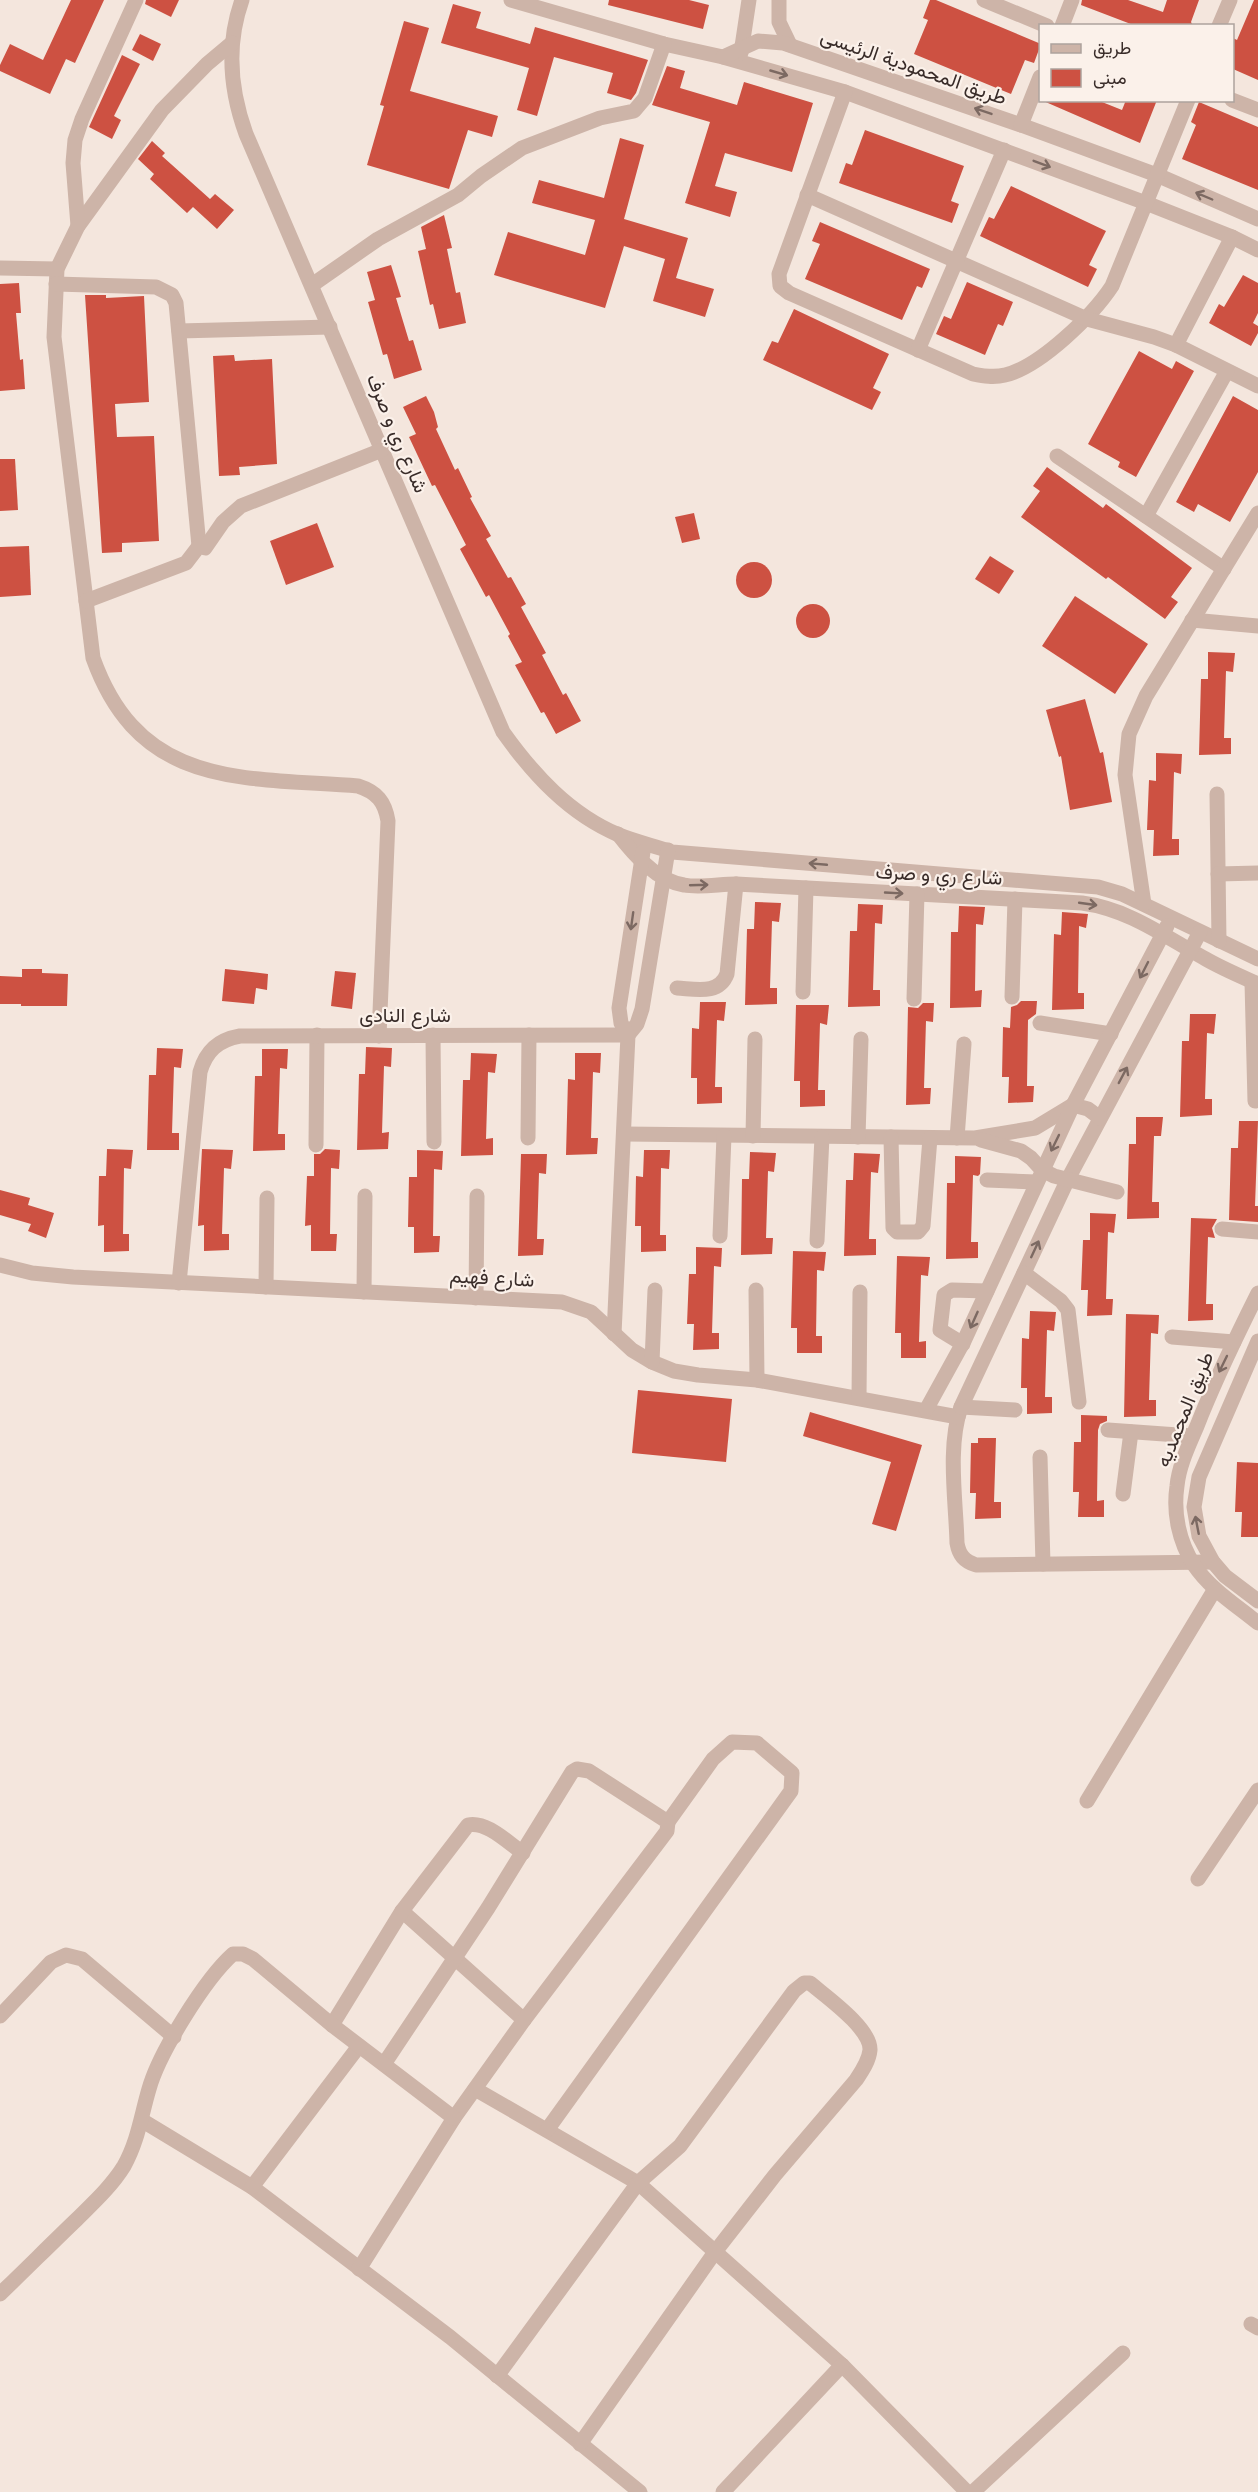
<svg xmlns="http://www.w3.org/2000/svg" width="1258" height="2492" viewBox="0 0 1258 2492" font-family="Quicksand,Vazirmatn,sans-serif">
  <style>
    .building { fill: #cd5142 }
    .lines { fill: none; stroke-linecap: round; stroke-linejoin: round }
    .minor { stroke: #cdb4a8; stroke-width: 15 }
    .oneway { stroke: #7c6962 }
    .labels { text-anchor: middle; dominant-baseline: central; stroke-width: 4.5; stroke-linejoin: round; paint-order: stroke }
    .street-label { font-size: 20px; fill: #392c29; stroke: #fbf1ea }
  </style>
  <rect width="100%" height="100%" fill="#f4e6dd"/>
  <g class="building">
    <path d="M71 0H104L75 63 66 59 50 94 0 71V65L10 44 43 60Z"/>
    <path d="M146 0H179L171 17 145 4Z"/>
    <path d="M609 0H689L709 5 703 29 608 5Z"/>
    <path d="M930 0H936L1041 44 1034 63 1025 60 1011 94 914 54 928 20 923 18Z"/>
    <path d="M1082 0H1128L1163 12 1167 0H1199L1191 22 1193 26H1136L1081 5Z"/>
    <path d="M1254 0H1258V80L1233 69V38L1237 40Z"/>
    <path d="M453 4 481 12 476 28 530 44 535 27 645 59 648 60 636 93 631 100 607 93 613 73 554 57 537 116 517 110 529 68 441 43Z"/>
    <path d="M404 21 429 28 410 91 498 116 492 137 468 130 449 189 367 165 384 106 380 105Z"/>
    <path d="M140 34 161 44 153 61 132 50Z"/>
    <path d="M122 55 140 64 114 116 121 120 112 139 89 127Z"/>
    <path d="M667 66 685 71 680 88 737 105 744 82 813 103 792 172 725 153 715 186 737 192 730 217 685 203 710 122 652 105Z"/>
    <path d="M1041 100H1097L1122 110 1126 100H1157L1140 143Z"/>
    <path d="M1199 102 1258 127V190L1182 159 1196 125 1191 122Z"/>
    <path d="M865 130 964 166 951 201 959 204 952 223 839 183 846 163 852 165Z"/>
    <path d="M620 138 644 145 624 219 688 238 676 278 714 289 705 317 653 301 665 259 624 246 605 308 494 275 508 232 585 255 595 220 532 203 539 180 604 198Z"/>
    <path d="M152 141 165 153 162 156 210 199 215 194 234 210 217 229 193 207 187 213 150 179 154 174 138 159Z"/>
    <path d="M1011 186 1106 231 1089 265 1097 269 1088 287 980 236 989 217 994 219Z"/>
    <path d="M444 215 452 248 447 249 456 293 460 292 466 323 439 329 433 304 430 305 418 251 426 249 421 227Z"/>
    <path d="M820 222 930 269 922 288 917 286 902 320 805 279 820 244 812 241Z"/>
    <path d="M391 265 401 297 396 298 409 341 413 340 422 370 394 379 387 354 383 355 368 302 375 300 367 272Z"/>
    <path d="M1243 275 1258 283V313L1253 323 1258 326V333L1251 346 1209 323 1219 304 1224 307Z"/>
    <path d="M967 282 1013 302 1003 326 998 324 985 355 936 334 944 316 951 319Z"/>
    <path d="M19 283 21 313H16L20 360 23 359 25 389 0 391V284Z"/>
    <path d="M85 295H106V298L144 296 149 402 115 404 117 437 154 436 159 541 122 543V552L102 553Z"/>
    <path d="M794 309 889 354 873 388 881 392 872 410 763 360 772 341 778 343Z"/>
    <path d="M1139 351 1172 369 1176 361 1194 371 1136 477 1118 467 1120 462 1088 444Z"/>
    <path d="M234 355 235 361 272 359 277 464 239 467 240 475 219 476 213 356Z"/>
    <path d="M426 396 434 412 438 427 436 429 455 470 458 468 472 497 470 498 491 536 486 539 508 578 511 577 526 604 521 607 546 653 542 655 563 695 566 693 581 721 556 734 544 712 541 713 515 665 522 662 508 636 510 634 489 595 486 597 460 549 466 545 435 485 432 486 409 437 416 434 403 407Z"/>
    <path d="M1233 396 1258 410V472L1230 522 1198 504 1194 512 1176 502Z"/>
    <path d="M0 459H15L18 510 0 511Z"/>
    <path d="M1047 467 1103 508 1106 504 1192 568 1171 597 1178 602 1165 619 1108 577 1106 579 1021 517 1040 491 1033 486Z"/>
    <path d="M694 513 700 539 682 543 675 517Z"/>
    <path d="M317 523 334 567 286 585 270 541Z"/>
    <path d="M29 546 31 595 0 597V547Z"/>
    <path d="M990 556 1014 571 999 594 975 579Z"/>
    <circle cx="754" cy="580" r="18"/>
    <path d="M1075 596 1148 644 1115 694 1042 646Z"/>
    <circle cx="813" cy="621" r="17"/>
    <path d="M1208 652 1235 653 1233 672 1226 671 1224 738H1231V754L1199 755 1201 679H1208Z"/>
    <path d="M1085 699 1100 753 1103 752 1112 802 1070 810 1061 756 1059 757 1046 710Z"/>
    <path d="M1156 753 1182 754 1181 774 1174 772 1172 839H1179V855L1153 856 1154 830H1147L1149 780 1156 781Z"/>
    <path d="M755 902 781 903 779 922 772 921 770 988H777V1004L745 1005 747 929H754Z"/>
    <path d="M858 904 883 905 882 924 875 923 873 990H880V1006L848 1007 850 931H857Z"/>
    <path d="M959 906 985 907 983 925 976 924 975 991 982 990 981 1007 950 1008 951 932H958Z"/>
    <path d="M1062 912 1088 914 1086 928 1079 926 1078 993H1084V1009L1052 1010 1054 934 1061 935Z"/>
    <path d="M22 969H42V973L68 974 67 1006H21V1004H0V976L22 977Z"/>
    <path d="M225 969 268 974 267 990 256 988 254 1004 222 1001Z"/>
    <path d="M335 971 356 973 352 1009 331 1006Z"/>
    <path d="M1021 1001H1037L1036 1014 1028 1020 1027 1086H1034L1033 1102 1008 1103 1009 1077H1002L1003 1027 1010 1028 1011 1007 1017 1005Z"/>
    <path d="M700 1002H726L724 1021 717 1020 715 1087H722V1103L697 1104V1078H691L692 1028 699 1029Z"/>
    <path d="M923 1003H934L933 1022 926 1021 924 1088H931L930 1104 906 1105 908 1007 918 1008Z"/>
    <path d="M796 1005H829L827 1025 820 1023 818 1090H825V1106L800 1107V1081H794Z"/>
    <path d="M1190 1014H1216L1214 1034 1207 1033 1205 1099H1212V1115L1180 1117 1182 1041H1189Z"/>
    <path d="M366 1047 392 1048 391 1067 384 1066 382 1133 389 1132 388 1149 357 1150 359 1074H365Z"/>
    <path d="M157 1048 183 1049 181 1068 174 1067 172 1133H179V1150H147L149 1075H156Z"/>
    <path d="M262 1049H288L287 1069 280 1068 278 1134H285V1150L253 1151 255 1076H262Z"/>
    <path d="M471 1053 497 1054 495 1073 488 1072 486 1139 493 1138V1155L461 1156 463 1080H470Z"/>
    <path d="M575 1053H601L600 1073 593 1072 591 1138H598L597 1154 566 1155 568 1079 575 1080Z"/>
    <path d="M1136 1117H1163L1161 1136H1154L1152 1202H1159V1218L1127 1219 1129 1144H1136Z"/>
    <path d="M1239 1121H1258L1255 1206H1258V1222L1229 1220 1231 1148H1238Z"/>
    <path d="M107 1149 133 1150 131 1169 124 1168 123 1234H129V1251L104 1252V1225L98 1226 99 1176H106Z"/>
    <path d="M202 1149 233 1150 231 1169 224 1168 222 1234H229V1250L204 1251V1225L198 1226Z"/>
    <path d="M325 1149 340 1150 339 1169 331 1168 330 1234H337L336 1251H311V1225L305 1226 307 1176H314V1154H320Z"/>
    <path d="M417 1150 443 1151 442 1170 434 1169 433 1236H440L439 1252 414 1253V1227H408L409 1177H417Z"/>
    <path d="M644 1150H670L669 1169 661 1168 660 1235H666V1251L641 1252V1226H635L636 1176 643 1177Z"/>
    <path d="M750 1152 776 1153 774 1172 768 1171 766 1238H773L772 1254 741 1255 742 1179H749Z"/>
    <path d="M854 1153 880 1154 878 1173 871 1172 869 1239H876V1255L844 1256 846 1180H853Z"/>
    <path d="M521 1154H547L546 1174 539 1173 537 1239H544L543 1255 518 1256Z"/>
    <path d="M955 1156 981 1157 980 1174 978 1176 973 1175 971 1242H978V1258L946 1259 947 1183H955Z"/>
    <path d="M0 1190 30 1198 28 1205 54 1213 46 1238 28 1231 31 1224 0 1215Z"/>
    <path d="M1090 1213 1116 1214 1114 1233 1108 1232 1106 1299H1113L1112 1315 1087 1316 1088 1290H1081L1083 1240H1090Z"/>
    <path d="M1191 1218 1217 1219 1212 1228 1215 1238 1208 1237 1206 1304H1213V1320L1188 1321Z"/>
    <path d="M696 1247 722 1248 721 1267 714 1266 712 1333H719V1349L693 1350 694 1324H687L689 1274H696Z"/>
    <path d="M793 1251 826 1252 824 1271 817 1270 816 1336H822V1353H797V1328H791Z"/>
    <path d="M897 1256 930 1257 928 1276 921 1275 919 1342 926 1341V1358H901V1333H895Z"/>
    <path d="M1030 1311 1056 1312 1054 1331 1047 1330 1045 1397H1052V1413L1027 1414V1388H1021L1022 1338 1029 1339Z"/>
    <path d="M1126 1314 1159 1315 1158 1334 1151 1333 1149 1400H1156V1416L1124 1417Z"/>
    <path d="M638 1390 732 1399 726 1462 632 1453Z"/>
    <path d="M810 1412 922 1445 896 1531 872 1524 891 1462 803 1436Z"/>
    <path d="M1081 1415 1107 1416V1421L1100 1424 1098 1430 1097 1501 1104 1500V1517H1078L1079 1492H1073L1074 1442H1081Z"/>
    <path d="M978 1438H996L994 1502H1001V1518L975 1519 976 1493H970L971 1443H978Z"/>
    <path d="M1237 1462 1258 1463V1537H1241L1242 1512H1235Z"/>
  </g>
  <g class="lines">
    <g class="minor">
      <path d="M242 0C226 45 230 90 246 134L503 732C533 774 569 814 619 835 636 842 655 846 672 852L1098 887 1122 894 1258 959"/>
      <path d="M511 0 664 44 723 57 845 92 1146 203 1232 237 1258 250"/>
      <path d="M779 0V22L790 45"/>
      <path d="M984 0 1047 26"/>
      <path d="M1062 26 1072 0"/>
      <path d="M1219 26 1230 0"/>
      <path d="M232 43 207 64 162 110 78 226 57 269 54 337 93 658C140 789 242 777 358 786 377 792 385 802 388 821L379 1036"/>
      <path d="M741 53 749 0"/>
      <path d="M723 57 758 41 783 43 1021 125 1157 175 1258 219"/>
      <path d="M845 92 779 274 780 286 789 293 973 374C983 376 994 378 1005 375 1040 367 1093 315 1112 286L1188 100"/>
      <path d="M1232 100 1258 110"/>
      <path d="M1021 125 1040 77"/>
      <path d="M807 195 1087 319 1154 337 1176 345 1258 386"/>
      <path d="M78 226 73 163 75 140 82 119 136 0"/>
      <path d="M0 268 57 269"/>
      <path d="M56 284 156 287 172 295 176 303 199 546"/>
      <path d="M312 285 378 239 458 195 481 176 522 148 600 118 634 111 645 98 664 44"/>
      <path d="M179 331 330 327"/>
      <path d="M1176 345 1232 237"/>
      <path d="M918 350 1004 150"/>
      <path d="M1057 456 1224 569"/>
      <path d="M1146 516 1227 371"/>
      <path d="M86 601 186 563 199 546 205 548 223 522 241 506 382 450"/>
      <path d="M1192 620 1258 626"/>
      <path d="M1217 794 1219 941"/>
      <path d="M618 834C634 855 657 881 684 885 700 888 720 884 736 884L1082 903C1128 909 1164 936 1204 958 1221 968 1240 976 1258 984"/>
      <path d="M1218 874 1258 873"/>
      <path d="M1144 904 1125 775 1129 734 1146 696 1258 513"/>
      <path d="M1200 932 1068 1179 961 1407C947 1447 956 1501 957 1543 959 1555 964 1561 976 1565L1213 1562"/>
      <path d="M1252 982 1255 1101"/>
      <path d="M677 988C696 989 719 995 727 974L736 884"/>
      <path d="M803 992 806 888"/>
      <path d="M1012 997 1015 899"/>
      <path d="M914 999 917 894"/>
      <path d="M1040 1023 1111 1034"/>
      <path d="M433 1035 434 1142"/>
      <path d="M628 1035 637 1024 642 1009 668 850"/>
      <path d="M624 1134 975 1138 1035 1128 1073 1105 1088 1109 1100 1118"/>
      <path d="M753 1136 755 1039"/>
      <path d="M858 1137 861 1039"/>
      <path d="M891 1137 893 1228 897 1232H918L923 1226 930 1138"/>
      <path d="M528 1138 529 1035"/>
      <path d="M957 1138 964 1044"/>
      <path d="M981 1140 1021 1151 1031 1158 1042 1170 1054 1176 1117 1192"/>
      <path d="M316 1145 317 1035"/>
      <path d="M987 1180 1036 1182"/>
      <path d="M1222 1229 1258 1232"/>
      <path d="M720 1236 724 1136"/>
      <path d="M817 1241 822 1137"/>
      <path d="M0 1265 32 1273 73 1277 562 1302 591 1312 632 1350 652 1362 674 1371 698 1375 757 1380 958 1417"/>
      <path d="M1024 1273 1061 1301 1068 1310 1079 1402"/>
      <path d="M179 1283 200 1072C206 1051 218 1040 240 1036L628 1035"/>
      <path d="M266 1287 267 1198"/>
      <path d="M756 1290 757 1380"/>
      <path d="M364 1292 365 1196"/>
      <path d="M1258 1293C1236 1337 1215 1380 1197 1426 1189 1445 1179 1465 1177 1486 1173 1513 1179 1542 1194 1565 1210 1589 1236 1605 1258 1623"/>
      <path d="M476 1298 477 1196"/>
      <path d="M614 1334 628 1035 621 1023 619 1008 643 852"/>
      <path d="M1172 1337 1234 1342"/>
      <path d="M1258 1341 1199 1477 1194 1507 1199 1536 1213 1562 1225 1576 1258 1601"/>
      <path d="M963 1344 940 1330 944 1295 952 1290 987 1291"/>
      <path d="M652 1362 655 1290"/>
      <path d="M859 1398 860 1292"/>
      <path d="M961 1407 1015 1410"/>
      <path d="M926 1410 964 1341 1073 1105 1167 926"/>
      <path d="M1108 1430 1192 1436"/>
      <path d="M1040 1457 1043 1564"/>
      <path d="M1123 1494 1131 1432"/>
      <path d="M1087 1801 1215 1589"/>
      <path d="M1198 1879 1258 1790"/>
      <path d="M402 1911 524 2020"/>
      <path d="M0 2016 51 1962 66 1955 82 1959 174 2037"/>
      <path d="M332 2025 402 1911 468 1825C487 1821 507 1842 523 1853"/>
      <path d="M475 2089 638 2183 842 2365 967 2492"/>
      <path d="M143 2121 252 2187 450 2337 640 2492"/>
      <path d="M547 2130 791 1791 792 1773 757 1743 732 1742 713 1759 668 1822"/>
      <path d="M252 2187 359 2046"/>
      <path d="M359 2269 454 2118 524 2020 667 1831 668 1822 589 1771 577 1769 572 1772 488 1908 384 2064"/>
      <path d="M0 2294C25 2270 50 2245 75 2221 92 2204 111 2187 124 2166 138 2141 141 2116 149 2089 159 2053 205 1979 233 1954H243L253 1959 332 2025 454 2118"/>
      <path d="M1251 2324 1258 2328"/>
      <path d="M497 2376 638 2183 680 2146 794 1991 804 1983H810C825 1996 871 2028 870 2050 869 2061 862 2071 856 2080L775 2175 715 2252 580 2444"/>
      <path d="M723 2492 842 2365"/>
      <path d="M973 2492 1123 2353"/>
    </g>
  </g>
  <defs><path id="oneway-shaft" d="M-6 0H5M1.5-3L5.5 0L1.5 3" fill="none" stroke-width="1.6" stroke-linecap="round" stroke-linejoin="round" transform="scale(1.5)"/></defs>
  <g class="oneway">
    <use href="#oneway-shaft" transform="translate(779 73) rotate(16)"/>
    <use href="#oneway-shaft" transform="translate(983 111) rotate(-161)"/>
    <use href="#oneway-shaft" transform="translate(1042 164) rotate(21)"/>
    <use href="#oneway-shaft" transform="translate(1204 196) rotate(-157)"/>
    <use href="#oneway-shaft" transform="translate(818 864) rotate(-175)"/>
    <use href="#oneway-shaft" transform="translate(699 885) rotate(-2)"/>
    <use href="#oneway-shaft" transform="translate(894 893) rotate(3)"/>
    <use href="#oneway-shaft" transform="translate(1088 904) rotate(8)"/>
    <use href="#oneway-shaft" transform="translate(632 921) rotate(98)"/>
    <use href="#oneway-shaft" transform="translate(1144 970) rotate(117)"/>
    <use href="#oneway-shaft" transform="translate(1123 1075) rotate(-62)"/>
    <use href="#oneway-shaft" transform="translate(1055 1143) rotate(116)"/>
    <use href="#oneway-shaft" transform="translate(1035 1249) rotate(-65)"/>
    <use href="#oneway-shaft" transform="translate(974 1320) rotate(114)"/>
    <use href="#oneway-shaft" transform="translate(1223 1364) rotate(116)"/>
    <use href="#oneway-shaft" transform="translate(1197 1525) rotate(-101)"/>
  </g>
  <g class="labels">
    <g class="street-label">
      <text transform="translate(914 66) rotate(19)">طريق المحمودية الرئيسى</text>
      <text transform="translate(398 433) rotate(67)">شارع ري و صرف</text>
      <text transform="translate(939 874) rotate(3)">شارع ري و صرف</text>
      <text x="405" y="1014">شارع النادى</text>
      <text transform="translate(492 1277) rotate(3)">شارع فهيم</text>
      <text transform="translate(1184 1409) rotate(-68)">طريق المحمديه</text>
    </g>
  </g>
  <rect x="1039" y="24" width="195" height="78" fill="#fbf1ea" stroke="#ada29d" stroke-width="1.5"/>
  <rect x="1051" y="44" width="30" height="9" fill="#cdb4a8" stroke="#ada29d" stroke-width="1.5"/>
  <text x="1093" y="54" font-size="18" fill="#392c29">طريق</text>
  <rect x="1051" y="69" width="30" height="18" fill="#cd5142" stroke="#ada29d" stroke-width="1.5"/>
  <text x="1093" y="84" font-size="18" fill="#392c29">مبنى</text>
</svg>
